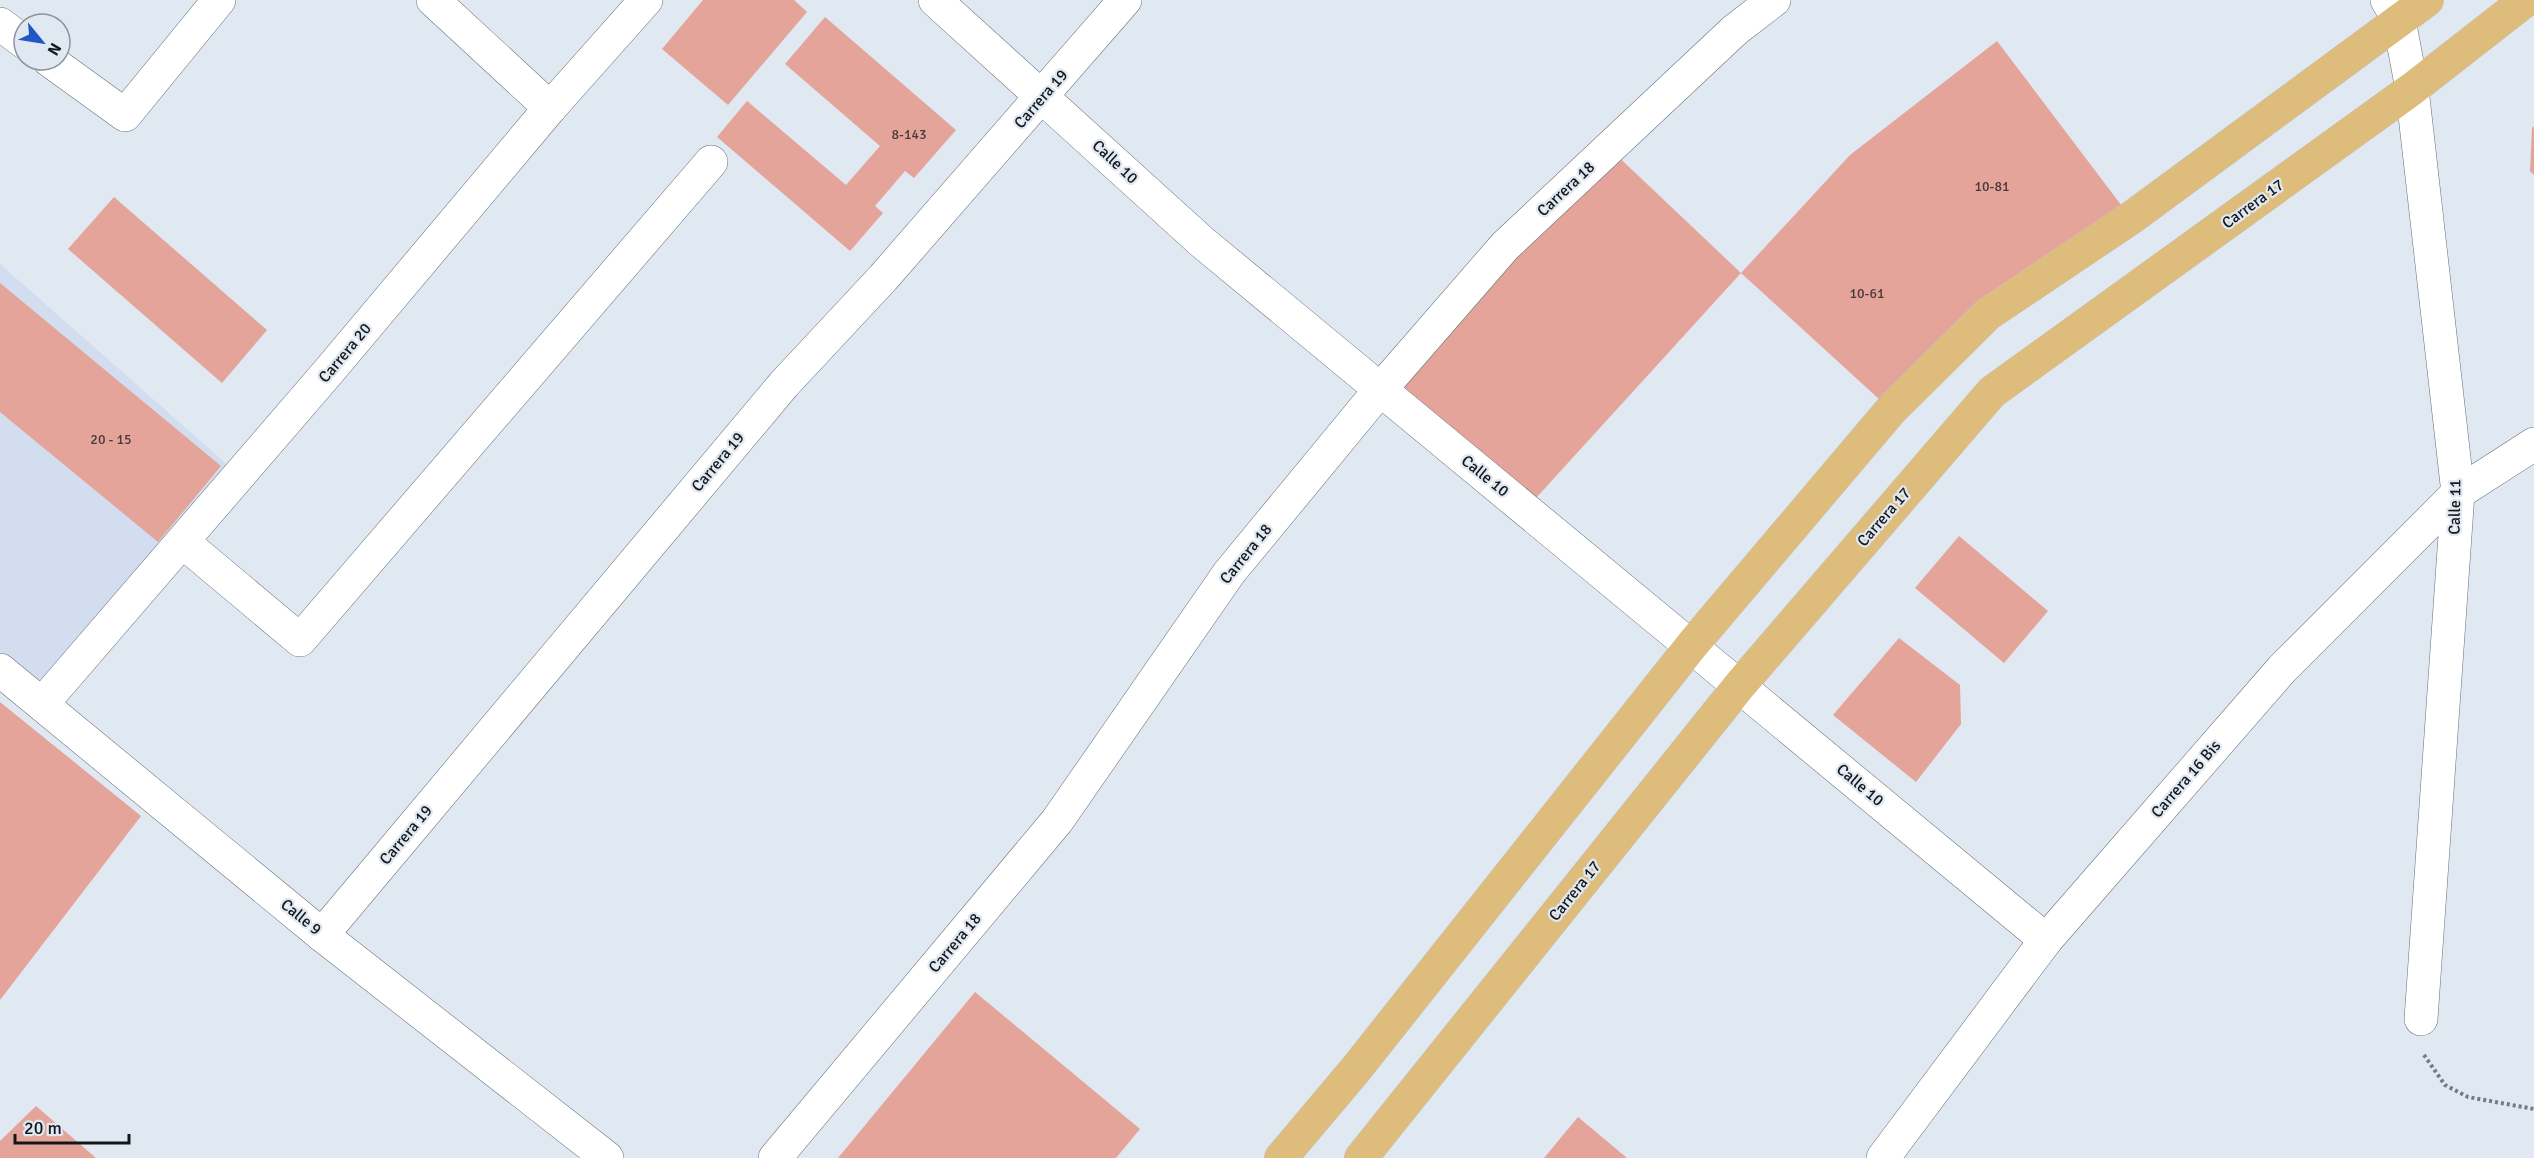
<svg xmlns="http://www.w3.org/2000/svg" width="2534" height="1158" viewBox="0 0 2534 1158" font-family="Signika,sans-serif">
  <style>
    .built { fill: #d2deef }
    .building { fill: #e4a49a }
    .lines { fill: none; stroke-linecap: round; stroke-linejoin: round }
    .minor-casing { stroke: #686f78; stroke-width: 34 }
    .major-casing { stroke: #c7c7c8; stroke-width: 34 }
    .path { stroke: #747a80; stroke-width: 4; stroke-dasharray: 3 3; stroke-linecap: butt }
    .minor { stroke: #fff; stroke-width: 33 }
    .major { stroke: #ddbc7c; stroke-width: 33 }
    .labels { text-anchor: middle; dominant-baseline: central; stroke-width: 4.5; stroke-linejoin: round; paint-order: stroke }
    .number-label { font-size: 14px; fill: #483a3a }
    .street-label { font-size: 16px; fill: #14171a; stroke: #e0e8f2 }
  </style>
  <rect width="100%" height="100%" fill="#e0e8f2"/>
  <path class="built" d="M0 264 239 475 42 704 0 670Z"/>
  <g class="building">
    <path d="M703 0H794L807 12 728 105 662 49Z"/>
    <path d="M825 17 956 130 914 178 905 171 875 206 883 213 850 251 717 137 747 101 846 185 880 146 785 64Z"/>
    <path d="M1997 41 2131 218 1891 410 1741 273 1850 155Z"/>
    <path d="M2534 126V175L2530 171 2532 128Z"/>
    <path d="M1609 148 1741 273 1526 509 1379 391Z"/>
    <path d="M114 197 267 330 222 383 68 249Z"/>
    <path d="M0 283 221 466 158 542 0 412Z"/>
    <path d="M1959 536 2048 611 2004 663 1915 588Z"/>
    <path d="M1899 638 1960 685 1961 724 1916 782 1833 715Z"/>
    <path d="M0 702 141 816 0 1000Z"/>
    <path d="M975 992 1140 1129 1116 1158H838Z"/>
    <path d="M36 1106 96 1158H0V1141Z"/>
    <path d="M1578 1117 1627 1158H1544Z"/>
  </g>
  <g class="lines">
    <defs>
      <g id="minor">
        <path d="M433 0 550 108"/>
        <path d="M935 0 1202 242 2046 940"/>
        <path d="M2387 0 2399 20 2412 89 2458 493 2421 1019"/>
        <path d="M0 24 24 42"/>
        <path d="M49 60 125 115 219 0"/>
        <path d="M183 542 300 640 711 162"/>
        <path d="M0 670 322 935 607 1158"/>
        <path d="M42 704 329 371 550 108 646 0"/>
        <path d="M322 935 784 384 883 278 1125 0"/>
        <path d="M775 1158 1057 821 1229 573 1379 391 1505 246 1735 30 1774 0"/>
        <path d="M1883 1158 2046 940 2282 669 2458 493 2534 444"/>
      </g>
      <g id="major">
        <path d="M1281 1158 1356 1069 1692 645 1891 410 1988 314 2131 218 2427 0"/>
        <path d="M1361 1158 1740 685 1992 392 2412 89 2526 0"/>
      </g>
    </defs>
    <use href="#minor" class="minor-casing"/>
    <use href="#major" class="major-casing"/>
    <path class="path" d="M2424 1055 2445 1085 2468 1097 2534 1109"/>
    <use href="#minor" class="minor"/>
    <use href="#major" class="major"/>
  </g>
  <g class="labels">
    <g class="number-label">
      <text x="909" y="134">8-143</text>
      <text x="1992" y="186">10-81</text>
      <text x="1867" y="293">10-61</text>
      <text x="111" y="439">20 - 15</text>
    </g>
    <g class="street-label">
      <text transform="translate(1041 99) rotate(-49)">Carrera 19</text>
      <text transform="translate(1115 162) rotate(43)">Calle 10</text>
      <text transform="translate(1566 189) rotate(-43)">Carrera 18</text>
      <text transform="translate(2253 204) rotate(-36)">Carrera 17</text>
      <text transform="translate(345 353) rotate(-50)">Carrera 20</text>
      <text transform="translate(718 462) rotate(-50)">Carrera 19</text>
      <text transform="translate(1485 476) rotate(39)">Calle 10</text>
      <text transform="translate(2455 507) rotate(-89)">Calle 11</text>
      <text transform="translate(1884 517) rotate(-49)">Carrera 17</text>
      <text transform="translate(1246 554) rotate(-51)">Carrera 18</text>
      <text transform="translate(2186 779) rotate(-49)">Carrera 16 Bis</text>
      <text transform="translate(1860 785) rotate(40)">Calle 10</text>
      <text transform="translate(406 835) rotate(-50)">Carrera 19</text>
      <text transform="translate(1575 891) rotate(-51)">Carrera 17</text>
      <text transform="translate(301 917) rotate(39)">Calle 9</text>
      <text transform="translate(955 943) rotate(-50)">Carrera 18</text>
    </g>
  </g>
  <g transform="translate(42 42) rotate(120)"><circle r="28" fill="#e0e8f2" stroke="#8e949c" stroke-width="1.5"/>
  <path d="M0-4.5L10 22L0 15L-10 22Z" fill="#2156c3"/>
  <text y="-9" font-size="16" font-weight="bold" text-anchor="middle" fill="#14171a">N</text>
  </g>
  <path d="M15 1134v9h114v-9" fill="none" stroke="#14171a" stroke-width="3"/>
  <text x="24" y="1134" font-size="18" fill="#14171a" stroke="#e0e8f2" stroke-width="4.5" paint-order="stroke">20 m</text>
</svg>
